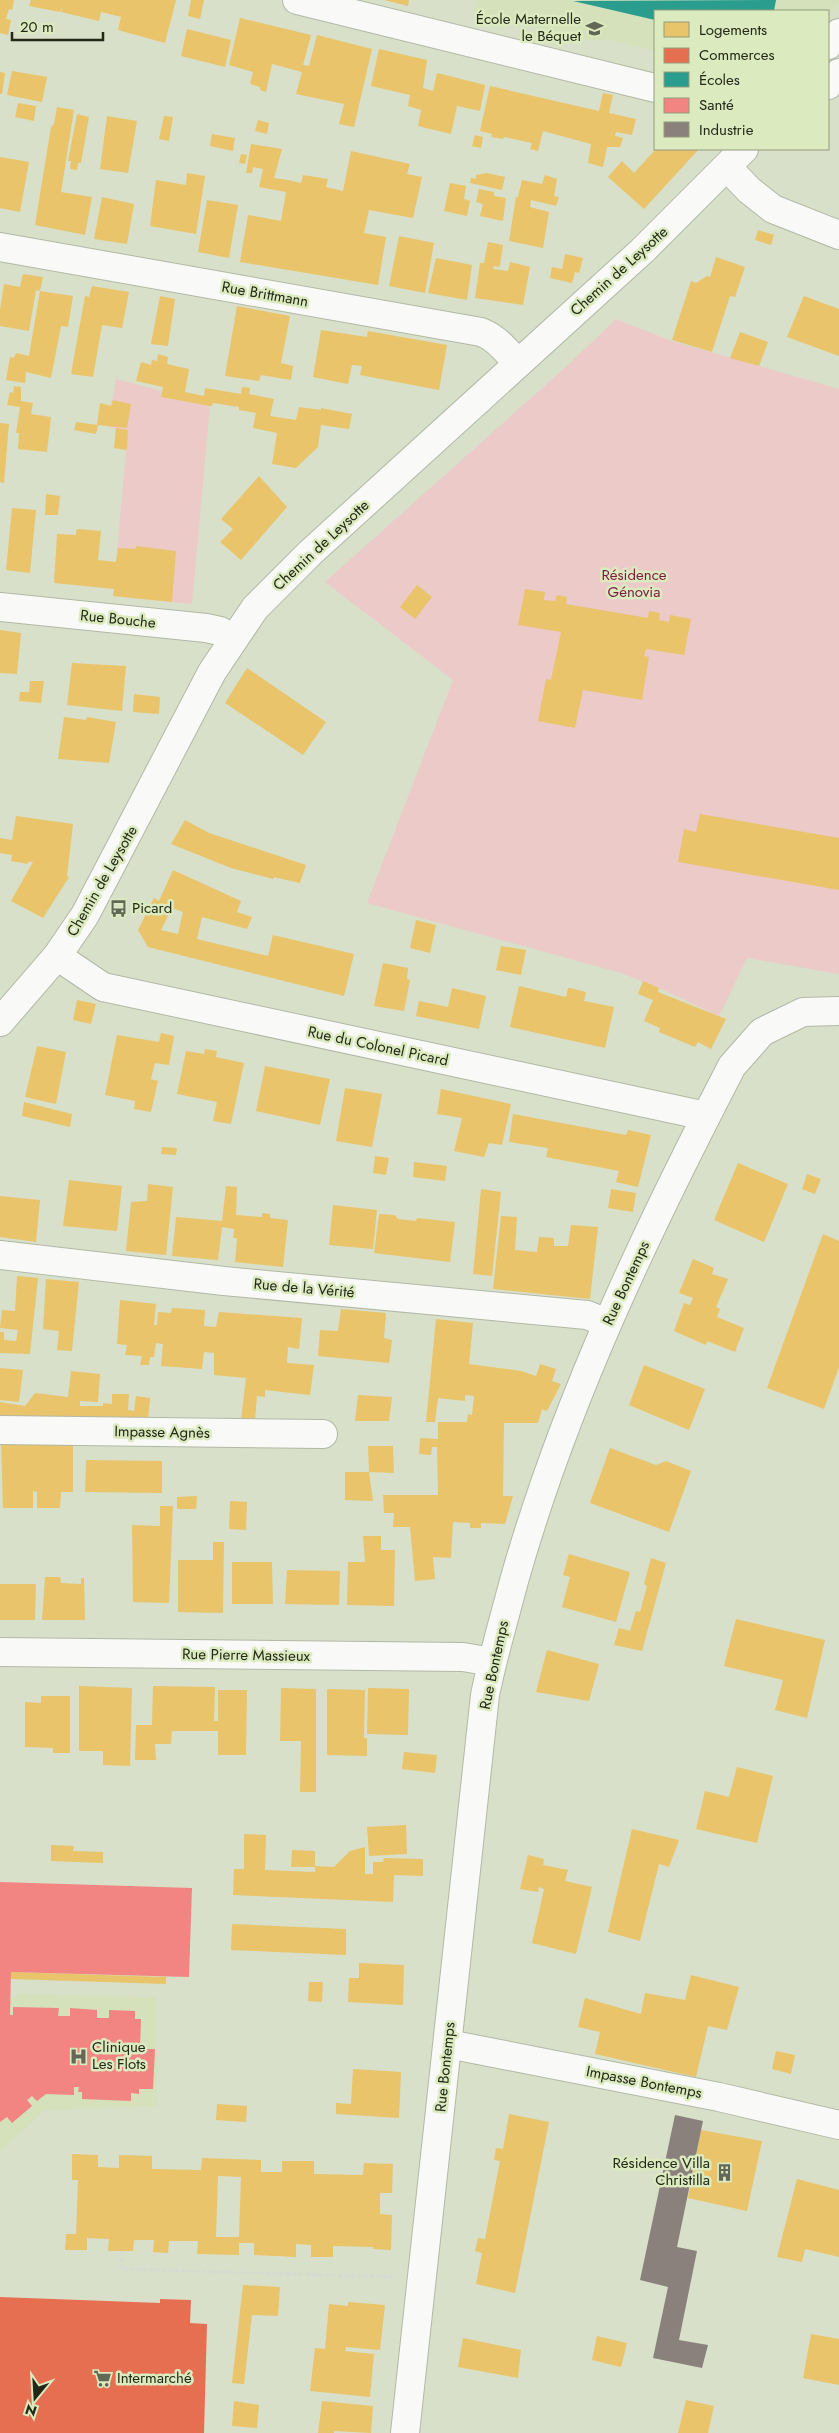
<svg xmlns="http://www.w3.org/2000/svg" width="839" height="2433" viewBox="0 0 839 2433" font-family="Jost,sans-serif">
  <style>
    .built { fill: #d4e1bb }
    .green { fill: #ebcac8 }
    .homes { fill: #e9c46a; fill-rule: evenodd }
    .shops { fill: #e76f51 }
    .schools { fill: #2a9d8f }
    .health { fill: #f28482 }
    .industry { fill: #8a817c }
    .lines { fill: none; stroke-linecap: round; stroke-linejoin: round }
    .minor-casing { stroke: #b2b8a6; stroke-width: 30 }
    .path { stroke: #d7dad2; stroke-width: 3; stroke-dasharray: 4 2.5; stroke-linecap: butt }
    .minor { stroke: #f9faf7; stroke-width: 28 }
    .labels { text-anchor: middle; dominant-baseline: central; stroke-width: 5; stroke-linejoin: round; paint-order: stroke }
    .poi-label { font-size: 15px; fill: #232818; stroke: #dbeabf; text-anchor: start }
    .street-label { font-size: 15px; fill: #232818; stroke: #dbeabf }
    .park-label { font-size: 15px; fill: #7c193f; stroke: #dbeabf }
  </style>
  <rect width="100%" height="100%" fill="#d8e0c9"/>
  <g class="built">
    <path d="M477 0H839V4L828 15V11H655V51L610 40H583L474 12Z"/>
    <path d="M20 1994 156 1997 157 2106 45 2110 0 2151V2006Z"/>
  </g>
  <g class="green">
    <path d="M616 319 672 341 839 389V974L747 958 719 1016 659 988 621 973 367 903 453 680 325 582 568 365Z"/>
    <path d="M116 379 162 391 161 397 210 406 192 604 113 596 128 431 108 427Z"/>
  </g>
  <g class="homes">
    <path d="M0 0H14L12 10 9 9 6 19 11 20 8 35 0 33Z"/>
    <path d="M31 0H176L165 43 118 30 121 17 101 12 99 21 61 12 62 7 60 12 29 6Z"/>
    <path d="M191 0H204L200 19 188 16Z"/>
    <path d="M384 0H409L408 6Z"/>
    <path d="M240 18 311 35 303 65 309 66 317 35 372 49 354 127 339 124 344 104 296 94 302 72 272 64 266 92 260 90V87L250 84 253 72 229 65Z"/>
    <path d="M187 29 231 40 225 67 181 56Z"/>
    <path d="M379 49 427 60 423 88 433 91 437 73 485 85 480 111 457 106 451 134 418 126 421 110 408 106 410 95 371 86Z"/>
    <path d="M12 71 47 77 42 102 7 95Z"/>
    <path d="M0 72 5 73 2 94H0Z"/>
    <path d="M490 86 599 111 603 93 613 95 609 113 636 119 632 135 616 132 615 136 623 138 620 147H607L603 167 588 163 591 144 543 131 538 151 530 149 532 143 504 137 503 139 491 137 492 134 480 131Z"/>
    <path d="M18 103 36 106 34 121 15 117Z"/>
    <path d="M57 107 74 110 61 192 92 197 85 235 35 225 51 127 54 124Z"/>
    <path d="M77 114 89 117 81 163H78L77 170 70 169 71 161H68Z"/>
    <path d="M107 116 137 121 128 173 100 169Z"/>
    <path d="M164 116 173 117 169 141 159 139Z"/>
    <path d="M258 120 269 123 267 134 255 131Z"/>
    <path d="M212 134 235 138 233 151 210 146Z"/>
    <path d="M475 135 483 137 481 148 472 146Z"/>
    <path d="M251 144 282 149 274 178 288 180 301 183 303 175 328 179 326 187 343 191 351 151 410 164 407 174 422 177 413 218 369 210 364 233 386 237 378 285 240 262 248 215 281 221 286 192 259 187 263 169 253 167 252 173H246Z"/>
    <path d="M656 149H699L644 209 608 177 622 161 634 173Z"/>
    <path d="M241 154 247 155 245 164 239 163Z"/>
    <path d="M0 157 29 162 20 212 0 208Z"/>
    <path d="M187 173 205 176 196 234 150 226 156 180 186 185Z"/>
    <path d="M487 173 505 177 502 190 470 183 471 178 476 179V175Z"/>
    <path d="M545 175 557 179 554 196 559 197 556 206 531 200 530 207 549 212 543 248 509 241 516 197H518L522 180 542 184Z"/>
    <path d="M450 183 466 186 464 199 470 201 467 216 444 211Z"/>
    <path d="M479 189 494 192V196L506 198 503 221 480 216 483 204 476 202Z"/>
    <path d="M102 197 134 204 127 244 94 239Z"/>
    <path d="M207 200 238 205 229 258 198 252Z"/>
    <path d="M758 230 774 235 771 245 755 240Z"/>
    <path d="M399 236 434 243 425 293 389 286Z"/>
    <path d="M488 242 503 245 500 265 499 267 494 266 493 269 508 271 510 262 530 267 523 305 475 298 480 263H484Z"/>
    <path d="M565 254 583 258 579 273 575 272 572 283 550 278 552 267 562 269Z"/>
    <path d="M716 257 745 267 735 297 730 296 712 352 672 340 691 281 696 283 707 276 710 277Z"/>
    <path d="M436 258 472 265 467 300 428 293Z"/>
    <path d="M23 274 43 277 40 291 36 290 29 331 0 326V310L4 284 20 287Z"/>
    <path d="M92 286 129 292 122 328 102 325 93 377 71 374 85 296 89 297Z"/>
    <path d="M40 291 73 296 68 327 61 326 51 378 26 372 25 383 6 380 10 357 14 358 16 353 29 356Z"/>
    <path d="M160 296 175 299 168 346 151 344Z"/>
    <path d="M804 296 839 309V356L787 337Z"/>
    <path d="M237 306 290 316 281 363 293 366 291 380 261 375 259 381 225 376Z"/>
    <path d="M321 330 367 337 368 331 447 345 439 390 360 375 362 366 352 365 348 384 313 377Z"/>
    <path d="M740 332 768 342 759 366 730 358Z"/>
    <path d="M158 354 168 357 167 364 189 369 185 392 204 396 205 388 241 394 242 387 250 388 249 394 274 399 270 416 296 420 299 407 321 410V408L352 414 349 429 321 425 318 447 296 468 272 464 277 433 253 428 256 413 239 410V407L213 403 212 406H210L161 397 163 387 136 381 141 362 151 365 152 360 157 361Z"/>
    <path d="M14 386 21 387V401L33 403 31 414 51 417 47 452 18 449 19 433H16L20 407 7 405 10 392 13 393Z"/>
    <path d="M113 400 131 404 127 428 97 425 100 403 111 406Z"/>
    <path d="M76 422 98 425 96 434 74 430Z"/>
    <path d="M0 423 9 424 4 483 0 482Z"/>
    <path d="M116 428 128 430 127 450 114 448Z"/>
    <path d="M259 476 287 507 241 560 220 542 233 529 221 519Z"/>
    <path d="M46 494 60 496 58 515H45Z"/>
    <path d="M12 508 36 510 30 573 6 570Z"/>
    <path d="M79 529 101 531 98 560 116 562 118 548 136 549V546L176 551 172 602 113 596 114 589 54 583 57 534 76 535V530Z"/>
    <path d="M417 585 432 597 415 619 400 607Z"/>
    <path d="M525 589 545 592 544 600 555 601 557 595 567 597 566 604 648 618 649 611 660 613 659 620 669 622 670 615 691 619 684 655 646 649 644 656 649 657 642 700 583 690 575 728 538 721 546 679 551 680 561 632 518 625Z"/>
    <path d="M0 630 21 633 17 674 0 673Z"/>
    <path d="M72 663 126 666 122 711 67 705Z"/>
    <path d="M247 668 326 722 303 755 225 703Z"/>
    <path d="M30 681H44L41 703 19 701 20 692H29Z"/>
    <path d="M134 694 160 697 159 714 133 712Z"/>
    <path d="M64 717 86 720 87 717 116 722 109 763 58 759Z"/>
    <path d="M700 814 839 838V890L678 862 684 829 696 832Z"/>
    <path d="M16 816 73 824 67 876 69 877 43 918 11 901 33 862H28V864L11 861 12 855 0 853V838L12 840Z"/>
    <path d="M185 820 209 833 306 865 300 883 274 877 273 879 231 868 171 844Z"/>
    <path d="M173 870 241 901 237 912 252 917 247 929 202 917 197 939 268 956 273 935 354 954 344 996 148 947 138 930 154 898 159 901ZM172 908 183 912 178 934 161 930Z"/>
    <path d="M416 920 436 925 430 953 410 948Z"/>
    <path d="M501 946 526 950 521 975 496 970Z"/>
    <path d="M383 963 408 968 407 979 410 980 404 1011 374 1006Z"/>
    <path d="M643 981 659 988 658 992 726 1019 711 1049 698 1042 695 1047 659 1032 660 1028 644 1021 653 1000 638 994Z"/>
    <path d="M519 986 566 997 568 988H570L586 992 584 1001 614 1007 605 1048 510 1027Z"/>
    <path d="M452 988 486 996 479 1029 416 1016 419 1001 448 1007Z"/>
    <path d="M77 1000 96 1004 91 1024 73 1020Z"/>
    <path d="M161 1033 174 1036 169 1065 155 1063 151 1079 158 1081 151 1112 134 1109 135 1101 105 1095 117 1035 159 1042Z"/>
    <path d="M37 1046 66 1052 56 1104 25 1097Z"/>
    <path d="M205 1049 217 1051 216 1057 244 1063 231 1124 213 1121 217 1102 177 1094 186 1051 204 1054Z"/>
    <path d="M265 1066 330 1079 320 1125 256 1111Z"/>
    <path d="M345 1088 382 1094 372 1147 336 1141Z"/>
    <path d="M441 1089 511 1104 502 1145 489 1143 484 1157 454 1151 462 1118 437 1114Z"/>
    <path d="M24 1102 72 1114 70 1127 22 1116Z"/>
    <path d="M513 1114 626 1135 628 1130 651 1135 638 1187 616 1182 619 1171 546 1157 548 1148 509 1142Z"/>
    <path d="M162 1147 177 1148 176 1155 161 1154Z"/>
    <path d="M375 1156 389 1158 386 1175 373 1173Z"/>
    <path d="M414 1162 447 1166 445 1181 413 1177Z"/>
    <path d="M738 1163 788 1184 764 1242 714 1220Z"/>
    <path d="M807 1174 821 1179 815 1194 802 1189Z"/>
    <path d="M69 1180 122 1186 117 1231 63 1226Z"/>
    <path d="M148 1184 173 1187 166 1255 126 1251 131 1202 147 1201Z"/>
    <path d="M226 1186 237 1187 236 1215 262 1217V1213L270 1214V1218L288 1220 283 1267 235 1262 237 1238H233L234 1229 222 1227 218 1260 172 1256 176 1217 222 1221Z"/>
    <path d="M481 1189 501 1192 492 1276 473 1274Z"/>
    <path d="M611 1189 636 1193 633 1212 608 1208Z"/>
    <path d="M0 1196 40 1200 36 1242 0 1237Z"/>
    <path d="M333 1205 377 1210 373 1249 329 1245Z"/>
    <path d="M379 1214 395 1215 398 1219 416 1221 417 1218 455 1222 450 1262 374 1253Z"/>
    <path d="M501 1216 517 1217 515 1250 537 1252 539 1237 554 1238V1246H568L571 1225 598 1227 590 1299 493 1289Z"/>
    <path d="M823 1234 839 1241V1367L824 1409 767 1388Z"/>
    <path d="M693 1259 714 1268 712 1274 728 1279 716 1307 720 1309 717 1317 744 1328 735 1352 707 1341 706 1345 674 1331 684 1303 690 1305 693 1298 679 1293Z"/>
    <path d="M17 1276 38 1278 30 1354 0 1353V1332H4V1340L16 1341 18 1330 0 1328 2 1310 15 1311Z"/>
    <path d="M46 1279 79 1282 72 1351 57 1350 59 1331 43 1329Z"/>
    <path d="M120 1300 156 1304 154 1325H157L158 1312 171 1313 172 1308 205 1310 204 1326 216 1327 219 1312 302 1318 299 1349 288 1347 287 1363 314 1365 310 1395 265 1390V1397L257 1396 255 1421 241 1420 246 1378 214 1375V1353L204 1352 202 1369 161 1366 163 1344 156 1343 154 1357H150L149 1365H140L142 1356 125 1355 127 1345 117 1344Z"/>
    <path d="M341 1309 386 1313 384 1338 392 1340 389 1363 318 1356 320 1330 338 1331Z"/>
    <path d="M436 1319 473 1323 469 1364 521 1371 536 1376 540 1364 556 1369 552 1381 561 1384 547 1411 542 1409 538 1423H504L503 1496H513L505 1524 481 1523V1528H470V1523L453 1522 451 1558 433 1557 435 1579 415 1581 410 1527H393L394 1513H384L383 1495H438L437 1447H432L431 1455 419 1454 420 1438 438 1439V1422H467L468 1414 472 1415 474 1396 465 1395V1401L438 1398 435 1422H426Z"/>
    <path d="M644 1365 705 1389 689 1430 629 1405Z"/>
    <path d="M0 1368 23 1370 19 1402 0 1400Z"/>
    <path d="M71 1371 100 1374 98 1402 80 1401V1406H103V1403L112 1404V1394H129L128 1410 134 1411 136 1396 150 1398 148 1420 0 1419V1402L25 1406 35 1393 68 1397Z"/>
    <path d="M358 1395 392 1397 389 1421H355Z"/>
    <path d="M1 1441 73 1442V1492H61L60 1508H37V1492L33 1491V1508H3Z"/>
    <path d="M368 1446H393L394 1473 369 1472Z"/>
    <path d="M610 1448 656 1465 666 1461 691 1471 669 1532 590 1503Z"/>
    <path d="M86 1460 162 1461V1493L85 1492Z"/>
    <path d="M345 1472H369L373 1501 345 1500Z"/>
    <path d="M197 1496 196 1509H177V1497Z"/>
    <path d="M230 1501 247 1502 246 1530 229 1529Z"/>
    <path d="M160 1506H173L169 1603 133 1602 132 1525 160 1526Z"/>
    <path d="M363 1536H381V1550H395L394 1606 347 1605 348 1562H365Z"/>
    <path d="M213 1542H224L223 1613 178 1612V1560H213Z"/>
    <path d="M569 1554 630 1572 616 1622 562 1607 570 1577 563 1575Z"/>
    <path d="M651 1558 666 1563 642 1651 614 1645 619 1628 630 1631 636 1611 640 1612 647 1586 644 1584Z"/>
    <path d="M232 1562H272L273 1604H232Z"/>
    <path d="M287 1570 340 1571 339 1605 285 1604Z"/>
    <path d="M45 1577H60L61 1583 81 1584V1578H84L85 1620H42Z"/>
    <path d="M0 1584H36L35 1620H0Z"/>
    <path d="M736 1619 825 1640 807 1718 775 1710 783 1680 724 1666Z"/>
    <path d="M547 1650 599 1664 589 1701 536 1692Z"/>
    <path d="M79 1686 132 1688 130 1766 103 1765V1751H79Z"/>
    <path d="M153 1686 215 1687 214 1721H218V1690H247L246 1755H218V1731H172L171 1744H155L156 1760H135L136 1725H152Z"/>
    <path d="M281 1688 316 1689V1792H300L301 1741H280Z"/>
    <path d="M368 1688 409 1689 408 1735 367 1734Z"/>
    <path d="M327 1689 365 1690 364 1738H367V1756L327 1755Z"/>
    <path d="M41 1696H70V1753H53V1748L25 1747V1702L41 1703Z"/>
    <path d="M404 1752 437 1755 435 1773 402 1769Z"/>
    <path d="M737 1767 773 1776 757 1843 696 1829 705 1791 729 1797Z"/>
    <path d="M406 1825 407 1854 369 1856 367 1827Z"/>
    <path d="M632 1829 679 1840 669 1867 659 1864 640 1941 608 1932Z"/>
    <path d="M244 1834 266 1835 265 1870 315 1872V1866L334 1867 350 1851 365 1847V1874H373V1862H383L384 1858 423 1859V1876L394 1875 393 1902 233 1895 234 1869H244Z"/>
    <path d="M51 1845 74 1846 73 1851 103 1852V1863L51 1861Z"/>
    <path d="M292 1850 315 1851V1867H291Z"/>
    <path d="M528 1855 544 1859 543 1865 568 1870 565 1881 592 1887 576 1954 532 1943 544 1889 539 1887 538 1892 520 1889Z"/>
    <path d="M232 1924 346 1929V1955L231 1950Z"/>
    <path d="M359 1963 404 1965 403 2005 348 2002 349 1978H359Z"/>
    <path d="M11 1972 166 1977V1984L11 1979Z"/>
    <path d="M691 1975 739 1987 727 2030 708 2026 696 2077 595 2054 600 2032 578 2027 585 1998 641 2014 645 1993 685 2000Z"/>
    <path d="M309 1982H323L322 2002 308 2001Z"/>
    <path d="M776 2051 795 2055 791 2074 772 2069Z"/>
    <path d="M353 2069 401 2072 399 2118 336 2114V2103L351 2104Z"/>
    <path d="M217 2104 247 2106 246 2122 216 2120Z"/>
    <path d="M509 2114 549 2122 515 2293 476 2284 482 2253 475 2251 478 2238 485 2239 500 2161 494 2160 496 2148 503 2149Z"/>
    <path d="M701 2130 762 2141 747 2211 688 2198Z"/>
    <path d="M72 2154 98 2155V2167L119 2168V2155L152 2156V2169L201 2170 202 2158 261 2160V2172H282V2161H314V2174L363 2175 364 2163 393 2164 392 2193H380V2214L392 2215 391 2250 373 2249V2247L333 2246V2257H311V2245L296 2244V2257L254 2255V2243H239V2255L197 2254 198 2241H169L168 2253 153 2252 154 2240H134L133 2251H108L109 2239 87 2238V2250H65L66 2234H76L78 2180H72ZM218 2176 241 2177 239 2237H216Z"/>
    <path d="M797 2179 839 2190V2257L805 2249 802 2262 777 2257Z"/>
    <path d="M243 2285 280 2287 278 2316 252 2315 244 2384 232 2383Z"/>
    <path d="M348 2302 385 2305 380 2350 346 2347 345 2351 374 2354 370 2397 310 2391 315 2348 325 2349 329 2304 348 2306Z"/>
    <path d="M811 2334 839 2339V2385L803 2378Z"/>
    <path d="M597 2336 627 2343 621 2367 592 2360Z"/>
    <path d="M463 2338 521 2350 518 2378 458 2367Z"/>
    <path d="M686 2400 714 2406 708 2433H678Z"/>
    <path d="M234 2401 259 2405 257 2428 232 2426Z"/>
    <path d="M322 2401 373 2406 371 2433 334 2431V2433H318Z"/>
  </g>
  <path class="shops" d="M0 2297 160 2303V2299L191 2300 190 2323 207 2324 204 2433H0Z"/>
  <path class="schools" d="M776 0 774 11H655V20L573 1Z"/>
  <path class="health" d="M0 1882 192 1888 189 1977 11 1972 10 2015H13V2007L59 2008 58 2016H70V2008L97 2010V2018H109V2010L135 2011V2019H141L140 2049H155L153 2089H139V2094L131 2093V2101L82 2099V2092H78L79 2087H74V2095L46 2094 37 2101 32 2096 27 2100 32 2106 12 2123 7 2117 0 2122Z"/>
  <path class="industry" d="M675 2115 703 2121 677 2247 697 2251 679 2340 708 2345 702 2368 653 2358 668 2287 640 2280Z"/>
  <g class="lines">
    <defs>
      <g id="minor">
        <path d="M297 0 655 88"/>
        <path d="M828 45 839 33"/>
        <path d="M828 85 839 73"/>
        <path d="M727 167 749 190 773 209 839 235"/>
        <path d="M0 247 481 332C497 338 506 351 518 363"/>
        <path d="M0 607 206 628 220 631 233 639"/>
        <path d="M57 956 103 987 706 1116"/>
        <path d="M0 1022 57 956 85 915 212 672 255 608 310 553 642 251 744 149"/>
        <path d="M0 1255 224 1281 587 1315 607 1323"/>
        <path d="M0 1430 323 1434"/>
        <path d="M0 1652 463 1657 492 1662"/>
        <path d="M448 2044 719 2097 839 2125"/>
        <path d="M405 2433 485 1695C493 1656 504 1619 514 1581 565 1401 646 1232 732 1066L762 1032 803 1012 839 1011"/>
      </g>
    </defs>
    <use href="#minor" class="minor-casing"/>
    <path class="path" d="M122 2251V2269L394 2277"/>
    <use href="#minor" class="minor"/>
  </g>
  <defs>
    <symbol id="school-bare" viewBox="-9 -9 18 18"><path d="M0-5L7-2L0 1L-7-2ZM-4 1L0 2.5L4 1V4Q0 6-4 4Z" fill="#626856" stroke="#dbeabf" stroke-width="2.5" paint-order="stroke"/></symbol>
    <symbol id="bus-bare" viewBox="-9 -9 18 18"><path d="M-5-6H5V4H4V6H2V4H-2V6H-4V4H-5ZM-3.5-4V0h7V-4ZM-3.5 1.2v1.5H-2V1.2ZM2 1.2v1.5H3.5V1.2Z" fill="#626856" stroke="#dbeabf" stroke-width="2.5" paint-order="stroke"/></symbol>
    <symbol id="hospital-bare" viewBox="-9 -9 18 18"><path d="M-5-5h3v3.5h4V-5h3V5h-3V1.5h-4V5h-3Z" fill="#626856" stroke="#dbeabf" stroke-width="2.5" paint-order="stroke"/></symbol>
    <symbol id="building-bare" viewBox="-9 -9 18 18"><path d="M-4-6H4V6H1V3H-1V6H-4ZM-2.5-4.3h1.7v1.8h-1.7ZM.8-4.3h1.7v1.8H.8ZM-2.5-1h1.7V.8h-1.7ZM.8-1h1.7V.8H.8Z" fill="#626856" stroke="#dbeabf" stroke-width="2.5" paint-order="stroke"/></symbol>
    <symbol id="supermarket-bare" viewBox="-9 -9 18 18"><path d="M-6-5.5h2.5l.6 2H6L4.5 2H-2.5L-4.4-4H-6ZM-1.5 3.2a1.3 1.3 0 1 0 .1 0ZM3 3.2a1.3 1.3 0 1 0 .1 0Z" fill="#626856" stroke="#dbeabf" stroke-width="2.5" paint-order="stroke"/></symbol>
  </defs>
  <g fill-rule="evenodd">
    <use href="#school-bare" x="582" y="16" width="25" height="25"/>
    <use href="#bus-bare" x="106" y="896" width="25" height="25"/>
    <use href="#hospital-bare" x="66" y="2044" width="25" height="25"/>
    <use href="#building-bare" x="712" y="2160" width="25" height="25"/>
    <use href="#supermarket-bare" x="90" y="2366" width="25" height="25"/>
  </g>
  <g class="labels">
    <g class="poi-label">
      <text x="581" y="19" text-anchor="end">École Maternelle<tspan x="581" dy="17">le Béquet</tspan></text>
      <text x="132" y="908">Picard</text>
      <text x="92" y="2047">Clinique<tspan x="92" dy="17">Les Flots</tspan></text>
      <text x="710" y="2163" text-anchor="end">Résidence Villa<tspan x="710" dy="17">Christilla</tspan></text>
      <text x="117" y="2378">Intermarché</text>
    </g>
    <g class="street-label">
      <text transform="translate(619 271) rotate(-42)">Chemin de Leysotte</text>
      <text transform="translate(265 294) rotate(10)">Rue Brittmann</text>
      <text transform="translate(321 545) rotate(-43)">Chemin de Leysotte</text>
      <text transform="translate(118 619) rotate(6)">Rue Bouche</text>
      <text transform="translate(102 881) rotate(-60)">Chemin de Leysotte</text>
      <text transform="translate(378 1046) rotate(12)">Rue du Colonel Picard</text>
      <text transform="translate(626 1283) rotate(-65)">Rue Bontemps</text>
      <text transform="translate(304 1288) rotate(5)">Rue de la Vérité</text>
      <text transform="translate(162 1432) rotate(1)">Impasse Agnès</text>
      <text transform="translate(246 1655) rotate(1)">Rue Pierre Massieux</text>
      <text transform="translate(494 1665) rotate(-78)">Rue Bontemps</text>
      <text transform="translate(445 2067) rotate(-84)">Rue Bontemps</text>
      <text transform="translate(644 2082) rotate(11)">Impasse Bontemps</text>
    </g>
    <g class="park-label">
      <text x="634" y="575">Résidence<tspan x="634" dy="17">Génovia</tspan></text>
    </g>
  </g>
  <rect x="654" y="10" width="175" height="140" fill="#dbeabf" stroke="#919c7c"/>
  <rect x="664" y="22" width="25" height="15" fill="#e9c46a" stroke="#919c7c"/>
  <text x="699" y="35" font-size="15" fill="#232818">Logements</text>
  <rect x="664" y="48" width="25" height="15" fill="#e76f51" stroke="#919c7c"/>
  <text x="699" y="60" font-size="15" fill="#232818">Commerces</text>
  <rect x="664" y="72" width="25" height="15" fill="#2a9d8f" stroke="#919c7c"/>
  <text x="699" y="85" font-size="15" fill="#232818">Écoles</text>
  <rect x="664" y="98" width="25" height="15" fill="#f28482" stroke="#919c7c"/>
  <text x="699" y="110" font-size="15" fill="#232818">Santé</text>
  <rect x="664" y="122" width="25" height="15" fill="#8a817c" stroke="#919c7c"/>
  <text x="699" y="135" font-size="15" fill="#232818">Industrie</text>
  <g transform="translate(35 2398) rotate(198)" stroke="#dbeabf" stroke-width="4" paint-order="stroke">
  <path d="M0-4L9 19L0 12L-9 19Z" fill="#232818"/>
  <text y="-8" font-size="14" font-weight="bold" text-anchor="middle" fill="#232818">N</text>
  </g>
  <path d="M12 32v8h91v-8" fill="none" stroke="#232818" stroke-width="2.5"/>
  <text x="20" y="32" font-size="15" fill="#232818" stroke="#dbeabf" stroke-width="4" paint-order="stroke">20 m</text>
</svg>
